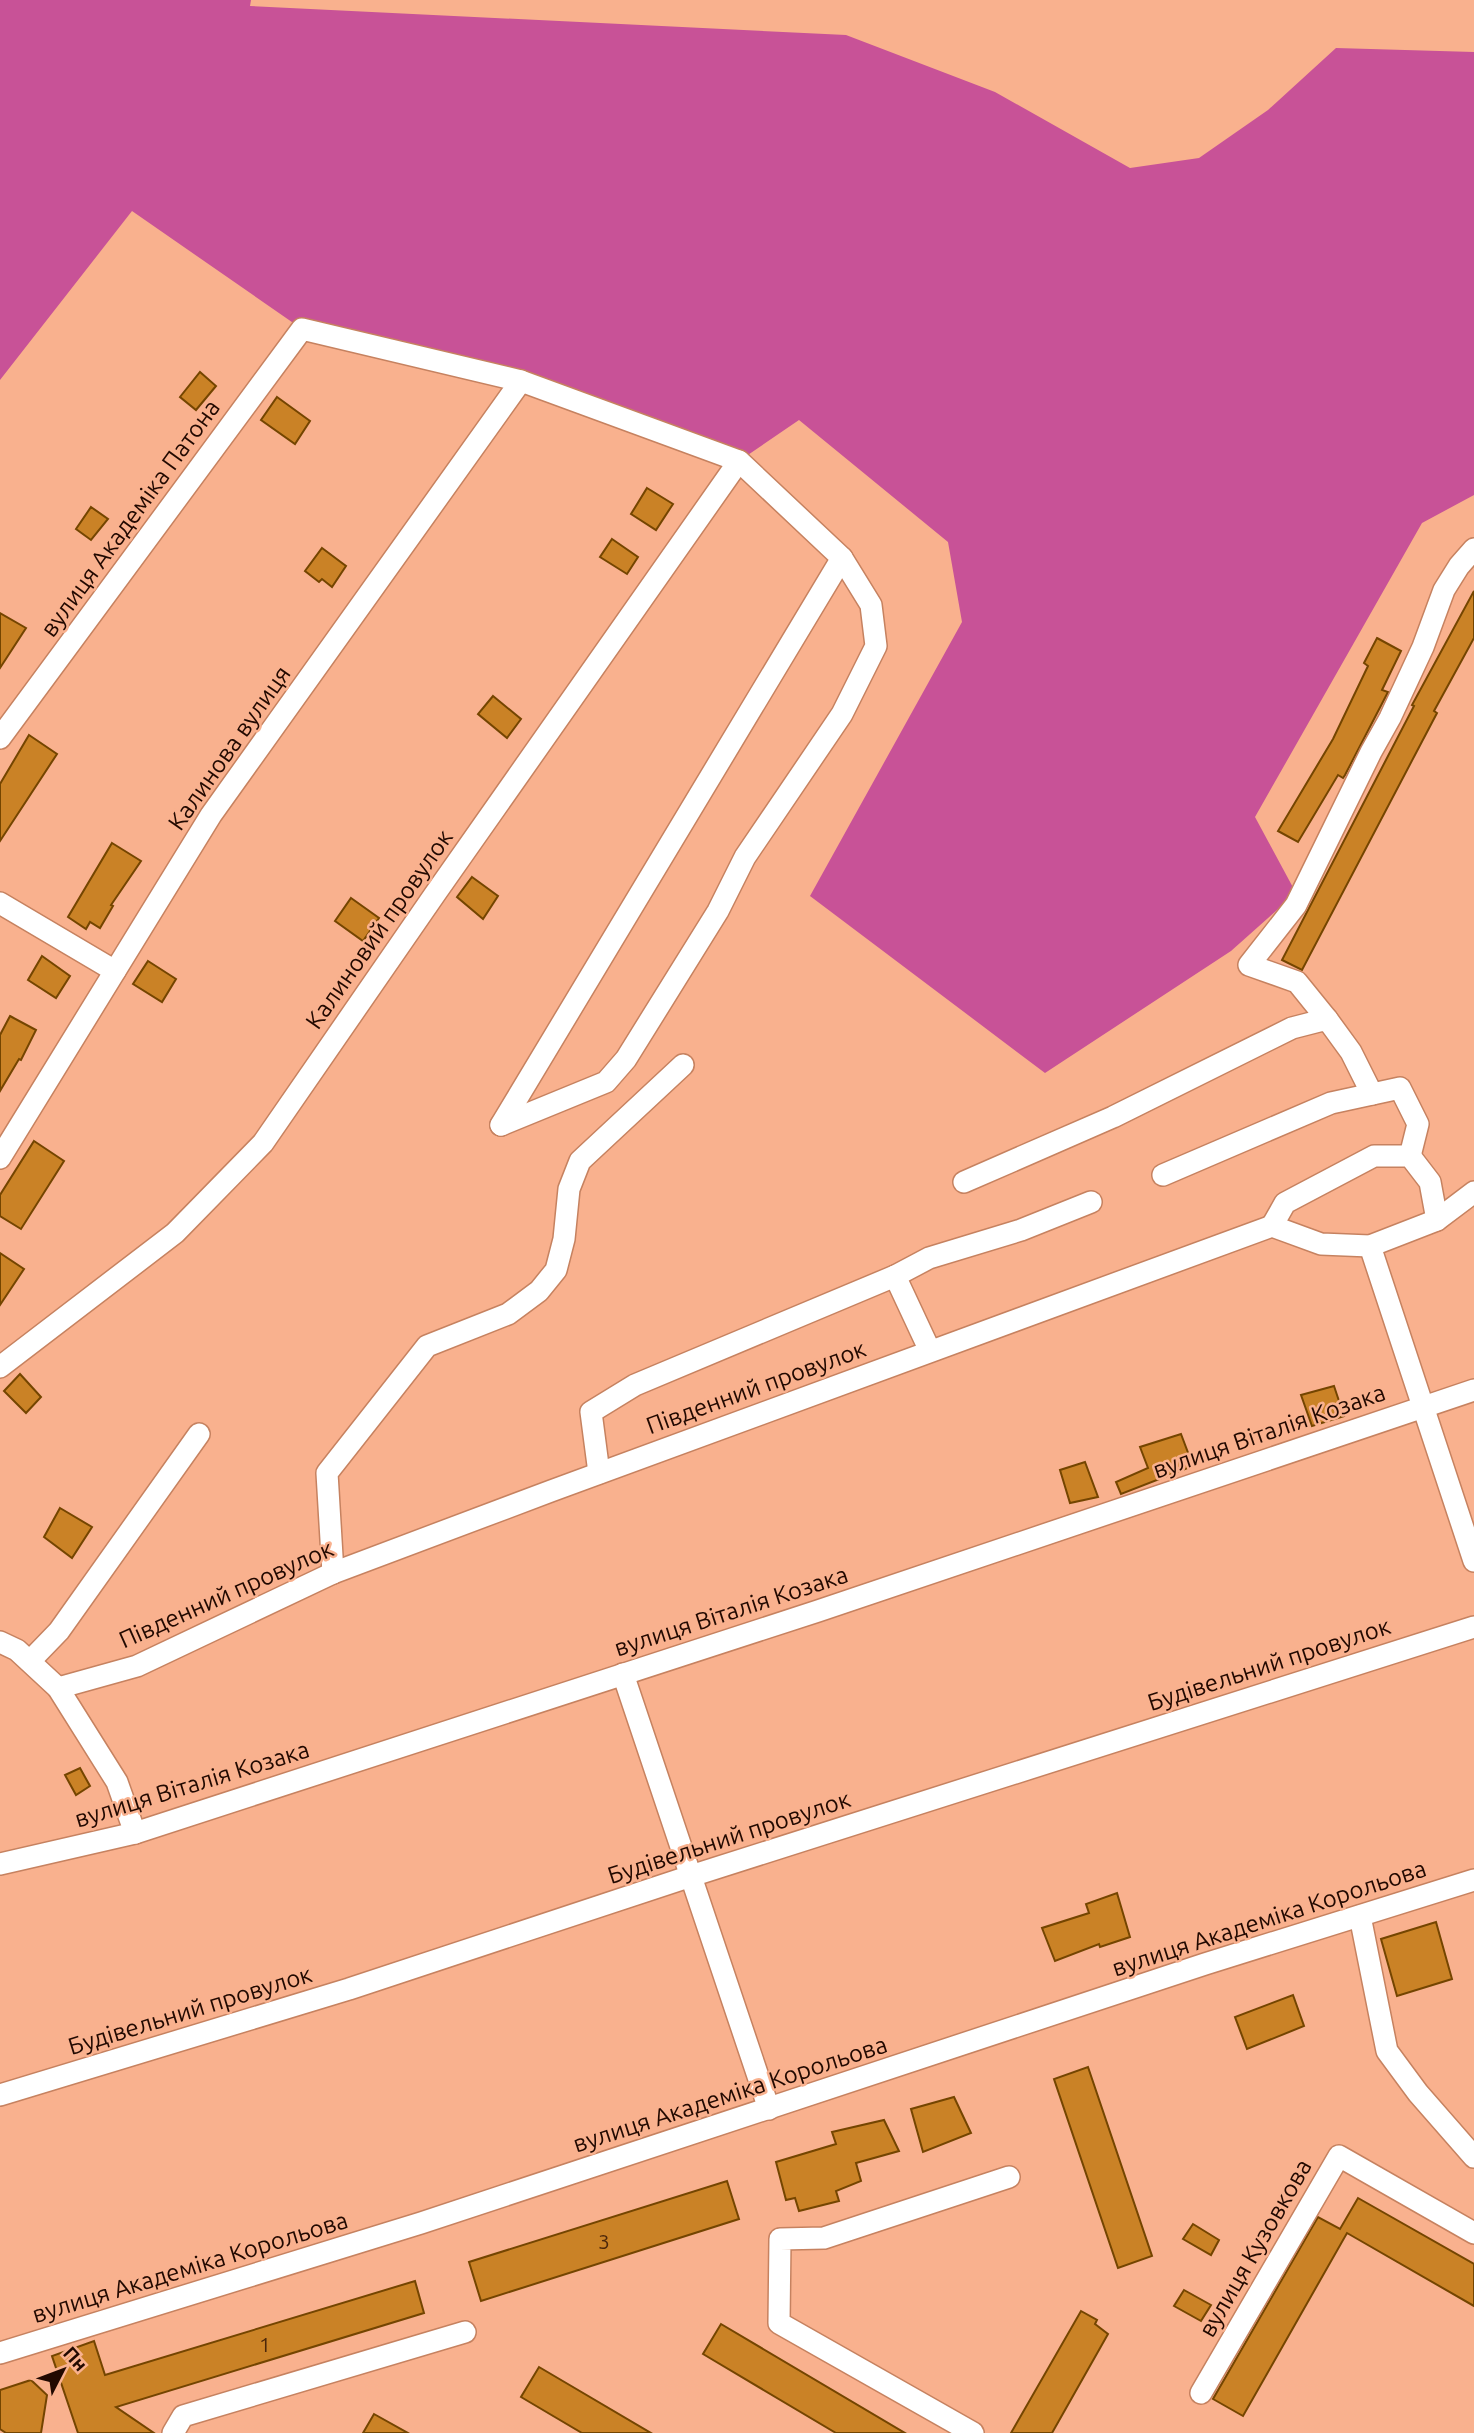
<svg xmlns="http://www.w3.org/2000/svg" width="1474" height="2433" viewBox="0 0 1474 2433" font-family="Ubuntu,sans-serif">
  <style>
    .forest { fill: #c85297 }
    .building { fill: #ca8226; stroke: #744500; stroke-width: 2 }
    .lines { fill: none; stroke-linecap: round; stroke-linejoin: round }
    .minor-casing { stroke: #c68260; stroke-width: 24 }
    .minor { stroke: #fff; stroke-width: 21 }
    .labels { text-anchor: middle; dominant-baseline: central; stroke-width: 5; stroke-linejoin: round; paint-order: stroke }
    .number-label { font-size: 21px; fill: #4c270a }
    .street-label { font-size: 24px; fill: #220900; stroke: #f9b18e }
  </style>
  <rect width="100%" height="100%" fill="#f9b18e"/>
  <path class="forest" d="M0 0H251L250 6 846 35 995 92 1130 168 1199 158 1268 110 1336 48 1474 52V495L1422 523 1255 817 1296 893 1231 951 1045 1073 810 896 962 622 948 542 799 420 739 461 521 381 302 329 132 211 0 380Z"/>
  <g class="building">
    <path d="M200 372 216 386 196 410 180 397Z"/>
    <path d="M277 397 310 421 295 444 261 420Z"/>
    <path d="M647 488 673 504 656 530 631 514Z"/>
    <path d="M91 507 108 519 91 540 76 529Z"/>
    <path d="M612 539 638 557 627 574 600 557Z"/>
    <path d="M322 548 346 566 332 587 322 579 319 582 305 571Z"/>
    <path d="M1474 591V638L1434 711 1437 713 1302 970 1282 960 1414 706 1412 705Z"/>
    <path d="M0 613 26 628 0 668Z"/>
    <path d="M1377 638 1401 651 1382 690 1388 692 1345 775 1343 778 1338 775 1298 842 1278 831 1333 739 1368 666 1364 663Z"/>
    <path d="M493 696 521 719 507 738 478 714Z"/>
    <path d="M29 735 57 754 0 841V784Z"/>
    <path d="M112 843 141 861 111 905 113 906 100 928 90 922 86 929 68 917Z"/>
    <path d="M472 877 498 896 483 919 457 897Z"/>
    <path d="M351 898 379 918 363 941 335 921Z"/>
    <path d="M42 956 70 976 56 998 28 980Z"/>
    <path d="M148 961 176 979 162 1002 133 984Z"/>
    <path d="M10 1016 36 1030 21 1060 19 1059 0 1091V1035Z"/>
    <path d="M34 1141 64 1161 21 1229 0 1216V1195Z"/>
    <path d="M0 1253 24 1269 0 1305Z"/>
    <path d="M20 1374 41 1397 26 1413 4 1391Z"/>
    <path d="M1334 1386 1344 1416 1312 1426 1301 1395Z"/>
    <path d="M1181 1434 1193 1466 1121 1494 1116 1482 1148 1468 1140 1447Z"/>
    <path d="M1085 1462 1098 1497 1070 1503 1060 1470Z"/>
    <path d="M60 1508 92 1527 72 1558 44 1537Z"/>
    <path d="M80 1768 90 1786 76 1795 65 1775Z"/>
    <path d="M1117 1893 1130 1937 1100 1947 1099 1944 1055 1961 1042 1928 1089 1913 1086 1904Z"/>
    <path d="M1436 1922 1452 1979 1397 1996 1381 1939Z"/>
    <path d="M1293 1995 1304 2026 1247 2049 1235 2017Z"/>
    <path d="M1088 2067 1152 2256 1118 2268 1054 2079Z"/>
    <path d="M954 2097 971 2133 923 2152 911 2109Z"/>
    <path d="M884 2120 899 2151 856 2163 861 2181 836 2191 839 2201 799 2211 795 2198 786 2200 776 2162 836 2144 832 2132Z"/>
    <path d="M727 2181 739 2219 481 2301 469 2262Z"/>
    <path d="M1358 2198 1474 2264V2306L1347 2233 1243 2416 1213 2399 1318 2217 1340 2229Z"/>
    <path d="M1193 2224 1219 2240 1211 2255 1183 2239Z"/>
    <path d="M415 2281 424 2313 116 2407 154 2433H78L52 2356 94 2341 105 2375Z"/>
    <path d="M1184 2290 1211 2305 1201 2321 1174 2306Z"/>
    <path d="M1081 2311 1097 2320 1095 2324 1108 2334 1052 2433H1011Z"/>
    <path d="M721 2324 905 2433H836L703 2354Z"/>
    <path d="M539 2367 651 2433H582L521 2397Z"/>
    <path d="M31 2380 47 2395 41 2433H6L0 2429V2390Z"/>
    <path d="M374 2414 408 2433H363Z"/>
  </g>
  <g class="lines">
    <defs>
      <g id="minor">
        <path d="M0 738 302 329 521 381 739 461 842 558 501 1125"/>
        <path d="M0 903 115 971"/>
        <path d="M1327 1019 1297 982 1249 965 1296 905 1371 752 1390 718 1423 647 1444 590 1459 566 1474 549"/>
        <path d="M501 1125 606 1082 626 1059 718 911 745 857 842 714 876 646 871 605 842 558"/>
        <path d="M0 1158 211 815 521 381"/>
        <path d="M1163 1175 1331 1103 1400 1088 1418 1124 1410 1156"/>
        <path d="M964 1182 1113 1117 1292 1028 1327 1019 1351 1052 1372 1094"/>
        <path d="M1272 1226 1285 1203 1374 1156H1410L1430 1182 1437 1220"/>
        <path d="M1370 1246 1474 1561"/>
        <path d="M895 1276 929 1258 1021 1230 1091 1202"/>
        <path d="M0 1367 175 1233 263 1143 435 894 739 461"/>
        <path d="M599 1473 591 1412 635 1385 895 1276 930 1351"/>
        <path d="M333 1573 327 1473 427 1346 508 1314 539 1291 556 1270 564 1239 569 1189 580 1161 683 1065"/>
        <path d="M0 1642 17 1650 58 1688 117 1782 135 1833"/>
        <path d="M30 1661 59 1631 199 1434"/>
        <path d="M623 1674 769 2109"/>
        <path d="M58 1688 137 1666 333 1573 551 1491 1272 1226 1321 1244 1370 1246 1437 1220 1474 1192"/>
        <path d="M0 1864 135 1833 818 1611 1474 1390"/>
        <path d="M1360 1916 1387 2051 1418 2093 1474 2157"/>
        <path d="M0 2095 349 1989 691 1876 1474 1627"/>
        <path d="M0 2353 421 2223 1205 1964 1474 1880"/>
        <path d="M1201 2393 1339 2156 1474 2233"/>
        <path d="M173 2433 183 2416 465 2332"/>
        <path d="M973 2433 779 2323 780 2239 824 2238 1009 2177"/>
      </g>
    </defs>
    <use href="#minor" class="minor-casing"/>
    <use href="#minor" class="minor"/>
  </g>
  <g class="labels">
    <g class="number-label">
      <text x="604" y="2241">3</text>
      <text x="265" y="2344">1</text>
    </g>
    <g class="street-label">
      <text transform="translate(130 518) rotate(-54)">вулиця Академіка Патона</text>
      <text transform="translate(229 748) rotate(-55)">Калинова вулиця</text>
      <text transform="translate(379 929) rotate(-55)">Калиновий провулок</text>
      <text transform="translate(756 1387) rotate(-20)">Південний провулок</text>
      <text transform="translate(1269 1431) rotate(-19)">вулиця Віталія Козака</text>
      <text transform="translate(226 1594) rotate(-24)">Південний провулок</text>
      <text transform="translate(731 1611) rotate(-18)">вулиця Віталія Козака</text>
      <text transform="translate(1269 1664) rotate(-18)">Будівельний провулок</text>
      <text transform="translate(192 1784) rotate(-17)">вулиця Віталія Козака</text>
      <text transform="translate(729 1837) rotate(-18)">Будівельний провулок</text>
      <text transform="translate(1269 1918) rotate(-18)">вулиця Академіка Корольова</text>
      <text transform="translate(190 2010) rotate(-17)">Будівельний провулок</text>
      <text transform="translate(730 2094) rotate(-18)">вулиця Академіка Корольова</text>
      <text transform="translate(1255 2248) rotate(-60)">вулиця Кузовкова</text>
      <text transform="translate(190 2267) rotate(-17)">вулиця Академіка Корольова</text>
    </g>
  </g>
  <g transform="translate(63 2370) rotate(48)" stroke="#f9b18e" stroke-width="5" paint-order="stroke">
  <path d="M0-5L12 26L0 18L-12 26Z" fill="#220900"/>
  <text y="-10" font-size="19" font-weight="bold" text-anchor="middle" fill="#220900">Пн</text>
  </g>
</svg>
